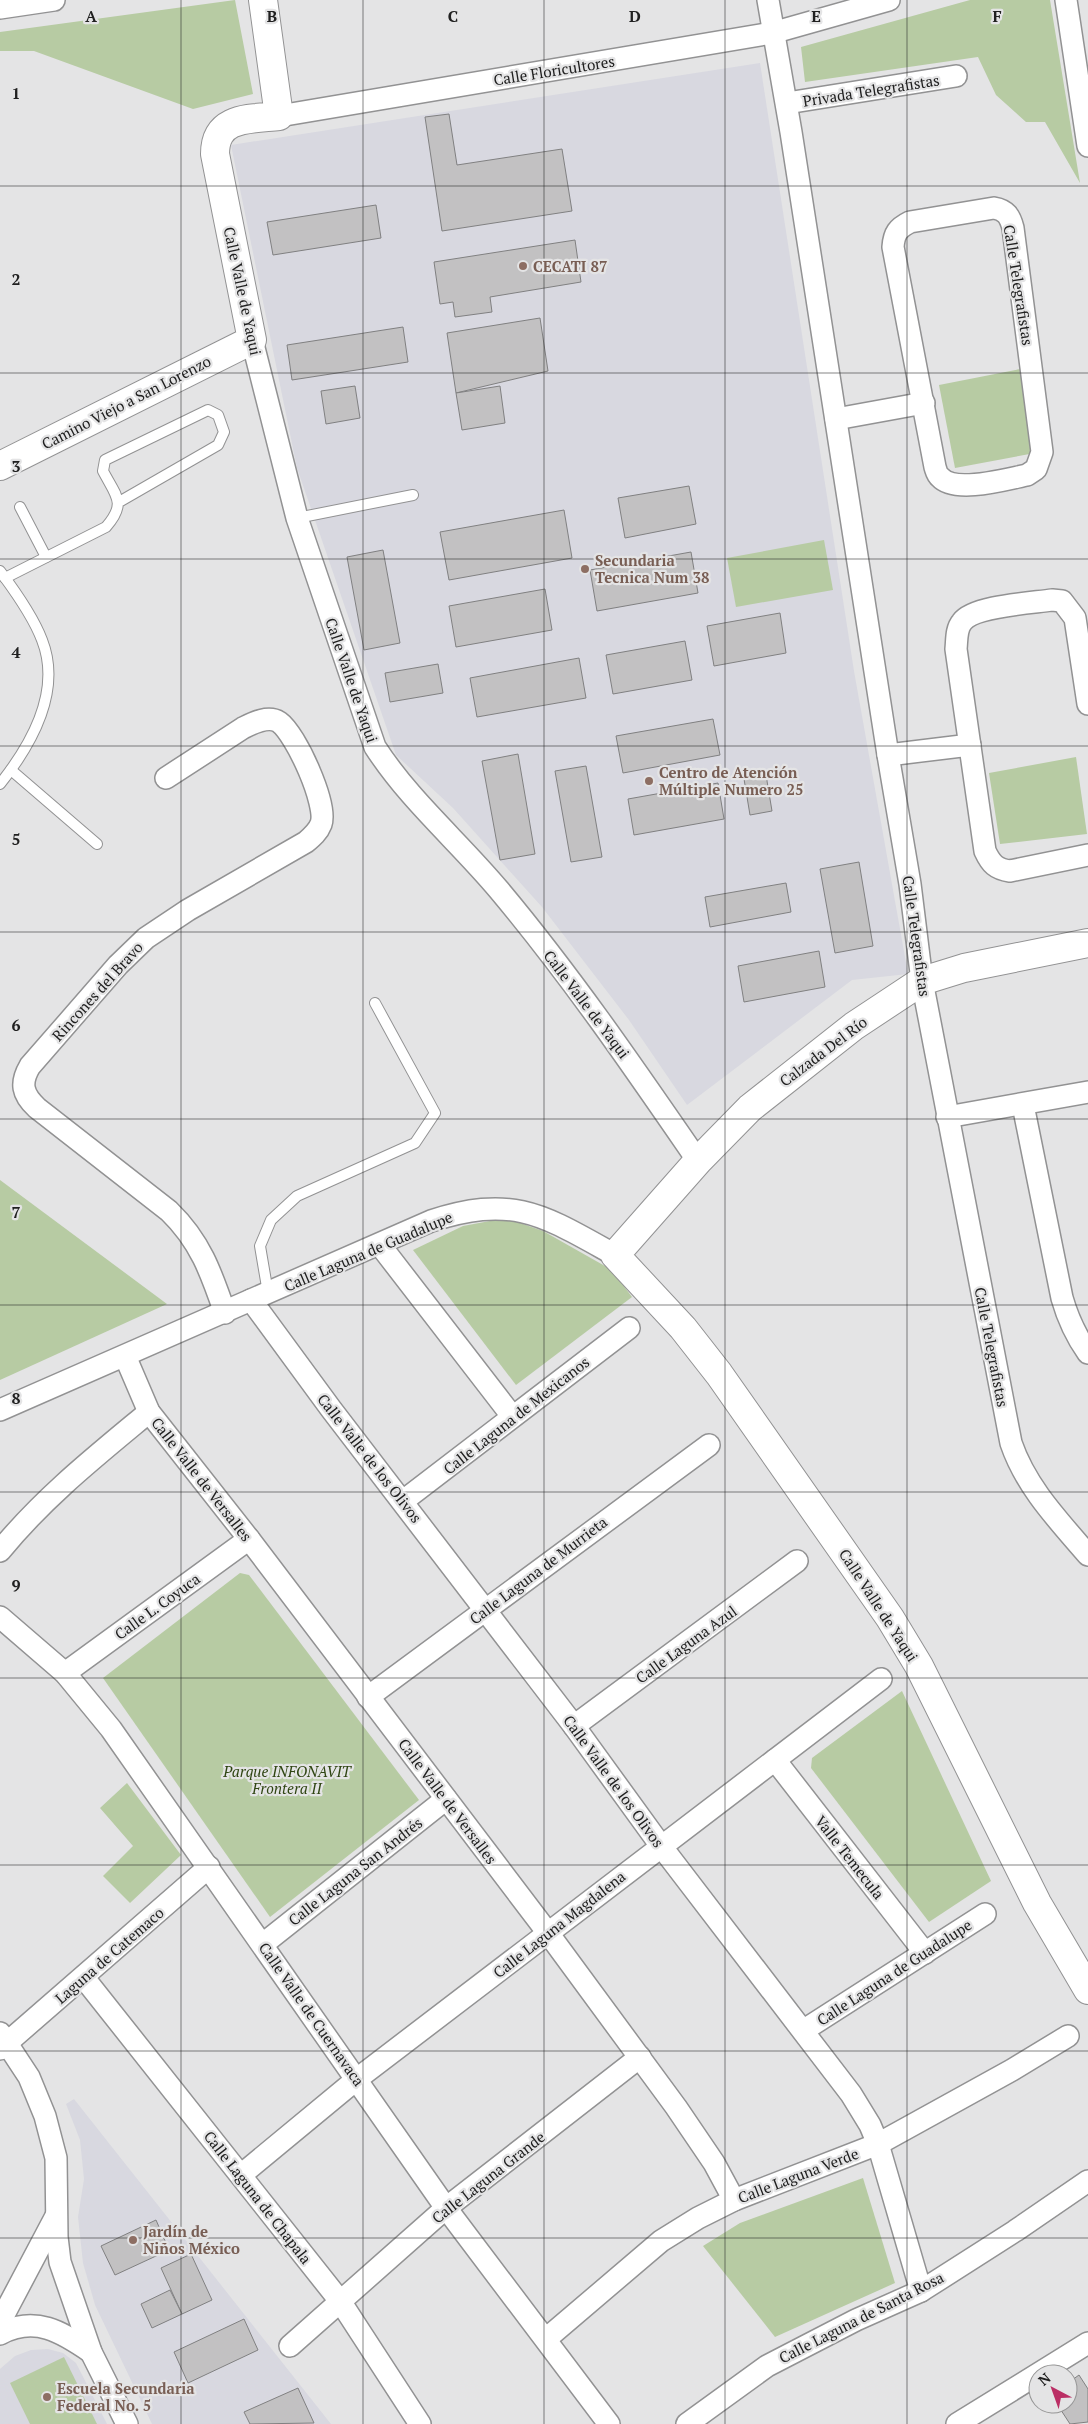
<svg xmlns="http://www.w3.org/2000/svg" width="1088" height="2424" viewBox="0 0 1088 2424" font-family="'PT Serif',serif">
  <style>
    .built { fill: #d8d8e0 }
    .green { fill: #b7cba3 }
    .building { fill: #c2c1c2; stroke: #808081 }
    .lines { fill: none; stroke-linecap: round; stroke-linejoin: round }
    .lane-casing { stroke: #929293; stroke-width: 12 }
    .street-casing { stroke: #929293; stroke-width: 24 }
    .secondary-casing { stroke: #929293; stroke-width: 30 }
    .lane { stroke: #fff; stroke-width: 10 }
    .street { stroke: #fff; stroke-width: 21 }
    .secondary { stroke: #fff; stroke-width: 28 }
    .grid { fill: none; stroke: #202020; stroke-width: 1; stroke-opacity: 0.55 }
    .education-dot { fill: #8d6e63; stroke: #e4e4e5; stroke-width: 2 }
    .labels { text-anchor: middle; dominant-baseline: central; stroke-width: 4.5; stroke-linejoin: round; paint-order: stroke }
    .street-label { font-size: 15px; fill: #202020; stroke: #e4e4e5 }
    .education-label { font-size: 15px; font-weight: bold; fill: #785e54; stroke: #e4e4e5; text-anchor: start }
    .park-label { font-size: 15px; font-style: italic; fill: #2f4512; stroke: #e4e4e5 }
    .grid-label { font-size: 16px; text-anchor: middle; font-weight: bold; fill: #202020; stroke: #e4e4e5; stroke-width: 4.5; stroke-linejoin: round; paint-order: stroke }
  </style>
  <rect width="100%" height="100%" fill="#e4e4e5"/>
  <g class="built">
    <path d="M760 63 854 671 908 974 852 980 687 1105 629 1020 542 907 453 808 396 755 297 468 231 145Z"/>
    <path d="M74 2099 331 2424H152L95 2305 83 2263 78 2217 84 2179 80 2140 66 2104Z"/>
    <path d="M48 2349 63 2353 76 2363 107 2424H0V2369L15 2356 31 2350Z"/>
  </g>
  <g class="green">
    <path d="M235 0 253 94 193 109 34 51H0V32Z"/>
    <path d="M970 0H1050L1080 183 1045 122H1026L996 95 978 57 805 82 801 47Z"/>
    <path d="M1020 369 1035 453 955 468 939 385Z"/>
    <path d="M824 540 833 590 736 607 727 558Z"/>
    <path d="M1076 757 1087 834 1000 844 989 773Z"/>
    <path d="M0 1180 167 1304 0 1380Z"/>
    <path d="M506 1218 543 1231 612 1270 632 1297 516 1385 413 1250 463 1226Z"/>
    <path d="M240 1573 249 1575 419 1800 270 1917 103 1678Z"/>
    <path d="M902 1691 991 1881 929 1922 811 1768 812 1758Z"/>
    <path d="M127 1783 181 1855 130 1903 103 1876 133 1846 100 1808Z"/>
    <path d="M863 2178 895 2283 775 2337 703 2246 740 2223Z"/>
    <path d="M64 2357 97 2424H30L10 2383Z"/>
  </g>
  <g class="building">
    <path d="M449 114 457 165 562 149 572 211 442 231 425 117Z"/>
    <path d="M376 205 381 238 273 255 267 222Z"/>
    <path d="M575 240 581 282 490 297 492 312 455 317 453 302 440 304 434 262Z"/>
    <path d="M540 318 548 371 456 393 447 333Z"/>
    <path d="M403 327 408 362 292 380 287 345Z"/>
    <path d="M355 386 360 418 326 424 321 391Z"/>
    <path d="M500 386 505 423 462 430 456 393Z"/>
    <path d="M689 486 696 524 625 538 618 498Z"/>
    <path d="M564 510 572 558 449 580 440 532Z"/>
    <path d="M383 550 400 643 364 650 347 557Z"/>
    <path d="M691 552 698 593 597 611 590 570Z"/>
    <path d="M545 589 552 630 456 647 449 606Z"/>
    <path d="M780 613 786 653 714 666 707 626Z"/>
    <path d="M685 641 692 680 613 694 606 655Z"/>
    <path d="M579 658 586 698 477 717 470 678Z"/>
    <path d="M438 664 443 693 390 702 385 673Z"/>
    <path d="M713 719 720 755 623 773 616 736Z"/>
    <path d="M518 754 535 854 500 860 482 761Z"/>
    <path d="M586 766 602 857 571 862 555 771Z"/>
    <path d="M766 775 772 811 750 815 744 779Z"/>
    <path d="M718 783 724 819 634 835 628 799Z"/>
    <path d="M859 862 873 946 835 953 820 869Z"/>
    <path d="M786 883 791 912 710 927 705 897Z"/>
    <path d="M819 951 825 987 744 1002 738 966Z"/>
    <path d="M156 2220 169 2250 115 2275 101 2246Z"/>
    <path d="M191 2254 212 2300 182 2314 161 2268Z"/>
    <path d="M170 2290 182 2314 152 2328 141 2304Z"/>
    <path d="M244 2319 258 2350 188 2383 174 2352Z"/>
    <path d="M1079 2375 1088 2389V2422L1070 2424 1057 2404H1068V2383Z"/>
    <path d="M298 2388 314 2423 250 2424 244 2412Z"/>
  </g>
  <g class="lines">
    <defs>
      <g id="lane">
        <path d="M20 507 46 557"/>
        <path d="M297 518 413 495"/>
        <path d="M0 571C15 591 33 616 42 640 62 691 32 744 0 784"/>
        <path d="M5 578 106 527C127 503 116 496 103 471L105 460 208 410 218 415 224 432 218 445 119 502"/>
        <path d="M11 770 97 844"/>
        <path d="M268 1293 260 1246 271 1220 297 1196 415 1143 435 1113 375 1003"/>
      </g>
      <g id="street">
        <path d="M768 0 791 132 888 755 910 884 922 981 1011 1443C1026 1487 1058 1520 1088 1555"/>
        <path d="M1066 0 1088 146"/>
        <path d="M0 8 54 0"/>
        <path d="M787 103 956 76"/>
        <path d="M279 116 772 33 889 0"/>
        <path d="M994 208C1006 210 1010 216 1013 228L1042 452 1036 469 1027 475C1007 479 955 494 940 477 937 475 936 470 935 467L893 247C894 233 898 228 910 222Z"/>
        <path d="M252 340 297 518 375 747C410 801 458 841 499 890 571 976 634 1068 698 1161"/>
        <path d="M836 419 924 403"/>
        <path d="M1088 704 1075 618 1062 601 1052 600C1032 603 973 606 962 622 956 629 957 640 956 649L985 851C991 864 996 869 1010 871L1088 855"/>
        <path d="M888 755 970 745"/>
        <path d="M166 778 243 728C253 723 268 715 279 722 296 734 328 805 321 824 318 832 312 837 306 842L188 910 146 938 118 965 30 1066C20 1083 22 1094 37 1108L169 1211C200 1241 211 1272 225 1313"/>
        <path d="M1023 1105 1062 1298C1068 1319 1076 1336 1088 1353"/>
        <path d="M947 1117 1088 1092"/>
        <path d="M380 1245 512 1416"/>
        <path d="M251 1300 331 1409 574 1726 661 1846 851 2094 870 2125 878 2144 921 2291"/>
        <path d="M125 1356 149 1412 249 1539 548 1933 676 2107 714 2163 734 2200"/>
        <path d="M0 1410 431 1221C514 1194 543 1215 615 1255"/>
        <path d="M403 1501 629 1328"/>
        <path d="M0 1551C43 1498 96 1456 149 1412"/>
        <path d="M0 1617 65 1673 111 1729 446 2208 609 2424"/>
        <path d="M65 1673 249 1539"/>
        <path d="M368 1697 709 1445"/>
        <path d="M574 1726 797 1561"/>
        <path d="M775 1760 925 1953"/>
        <path d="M263 1944 446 1799"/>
        <path d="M84 1978 340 2301 420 2424"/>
        <path d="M804 2030 985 1914"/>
        <path d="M0 2033 29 2077 45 2116 56 2158 57 2237 60 2262 91 2352 127 2424"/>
        <path d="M0 2049 209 1867"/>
        <path d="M241 2175 357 2079 881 1679"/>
        <path d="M0 2322 56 2216"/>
        <path d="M0 2334C35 2315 62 2332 91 2352"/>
        <path d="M546 2339 661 2241 698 2218 734 2200 878 2144 1012 2070 1068 2036"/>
        <path d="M290 2346 446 2208 640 2057"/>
        <path d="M687 2424 767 2366 856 2320 921 2291 1015 2231 1088 2181"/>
        <path d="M957 2424 1088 2343"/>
      </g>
      <g id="secondary">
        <path d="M0 466 252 340 215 154C215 116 250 119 279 116L263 0"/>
        <path d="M1088 943 964 968 922 981 854 1026 750 1108 698 1161 615 1255 683 1328 719 1374 890 1618 919 1666 1037 1903 1088 1990"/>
      </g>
    </defs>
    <use href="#lane" class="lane-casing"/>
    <use href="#street" class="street-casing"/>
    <use href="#secondary" class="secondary-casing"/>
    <use href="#lane" class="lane"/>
    <use href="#street" class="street"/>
    <use href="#secondary" class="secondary"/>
  </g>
  <path class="grid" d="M181 0V2424M363 0V2424M544 0V2424M725 0V2424M907 0V2424M0 186H1088M0 373H1088M0 559H1088M0 746H1088M0 932H1088M0 1119H1088M0 1305H1088M0 1492H1088M0 1678H1088M0 1865H1088M0 2051H1088M0 2238H1088"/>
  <g class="education-dot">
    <circle cx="523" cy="266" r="5"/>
    <circle cx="585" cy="569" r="5"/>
    <circle cx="649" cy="781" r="5"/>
    <circle cx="133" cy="2240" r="5"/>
    <circle cx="47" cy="2397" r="5"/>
  </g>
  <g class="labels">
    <g class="street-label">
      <text transform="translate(554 70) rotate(-9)">Calle Floricultores</text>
      <text transform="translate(871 90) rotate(-9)">Privada Telegrafistas</text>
      <text transform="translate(1019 285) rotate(81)">Calle Telegrafistas</text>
      <text transform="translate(243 291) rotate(78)">Calle Valle de Yaqui</text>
      <text transform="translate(126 402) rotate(-27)">Camino Viejo a San Lorenzo</text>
      <text transform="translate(352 680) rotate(71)">Calle Valle de Yaqui</text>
      <text transform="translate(917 936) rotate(82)">Calle Telegrafistas</text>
      <text transform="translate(97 991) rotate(-48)">Rincones del Bravo</text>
      <text transform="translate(587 1004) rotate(53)">Calle Valle de Yaqui</text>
      <text transform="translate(823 1051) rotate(-37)">Calzada Del Río</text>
      <text transform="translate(368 1251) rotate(-23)">Calle Laguna de Guadalupe</text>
      <text transform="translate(992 1347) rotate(79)">Calle Telegrafistas</text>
      <text transform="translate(516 1415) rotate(-38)">Calle Laguna de Mexicanos</text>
      <text transform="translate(370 1458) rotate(52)">Calle Valle de los Olivos</text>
      <text transform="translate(202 1479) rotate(52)">Calle Valle de Versalles</text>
      <text transform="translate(538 1570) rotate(-37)">Calle Laguna de Murrieta</text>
      <text transform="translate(879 1605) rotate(57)">Calle Valle de Yaqui</text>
      <text transform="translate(157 1606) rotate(-36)">Calle L. Coyuca</text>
      <text transform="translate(686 1644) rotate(-36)">Calle Laguna Azul</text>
      <text transform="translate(614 1781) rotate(54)">Calle Valle de los Olivos</text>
      <text transform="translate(448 1801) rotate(53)">Calle Valle de Versalles</text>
      <text transform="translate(850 1857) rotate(52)">Valle Temecula</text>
      <text transform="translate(355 1871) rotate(-38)">Calle Laguna San Andrés</text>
      <text transform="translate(559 1924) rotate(-38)">Calle Laguna Magdalena</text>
      <text transform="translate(109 1955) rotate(-41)">Laguna de Catemaco</text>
      <text transform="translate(894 1972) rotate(-33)">Calle Laguna de Guadalupe</text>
      <text transform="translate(312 2014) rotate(55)">Calle Valle de Cuernavaca</text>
      <text transform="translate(798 2175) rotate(-21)">Calle Laguna Verde</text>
      <text transform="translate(488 2177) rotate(-38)">Calle Laguna Grande</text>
      <text transform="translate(258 2197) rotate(52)">Calle Laguna de Chapala</text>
      <text transform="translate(861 2317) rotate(-27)">Calle Laguna de Santa Rosa</text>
    </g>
    <g class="education-label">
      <text x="533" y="266">CECATI 87</text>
      <text x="595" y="560">Secundaria<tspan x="595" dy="17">Tecnica Num 38</tspan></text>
      <text x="659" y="772">Centro de Atención<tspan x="659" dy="17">Múltiple Numero 25</tspan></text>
      <text x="143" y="2231">Jardín de<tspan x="143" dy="17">Niños México</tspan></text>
      <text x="57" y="2388">Escuela Secundaria<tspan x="57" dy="17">Federal No. 5</tspan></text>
    </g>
    <g class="park-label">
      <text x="287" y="1771">Parque INFONAVIT<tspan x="287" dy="17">Frontera II</tspan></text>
    </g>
  </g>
  <g class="grid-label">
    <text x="91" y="22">A</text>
    <text x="272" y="22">B</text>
    <text x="453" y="22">C</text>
    <text x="635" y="22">D</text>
    <text x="816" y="22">E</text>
    <text x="997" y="22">F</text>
    <text x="16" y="99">1</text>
    <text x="16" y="285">2</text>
    <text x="16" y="472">3</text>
    <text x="16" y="658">4</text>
    <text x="16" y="845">5</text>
    <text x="16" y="1031">6</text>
    <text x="16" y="1218">7</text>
    <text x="16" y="1404">8</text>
    <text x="16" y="1591">9</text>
  </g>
  <g transform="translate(1053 2389) rotate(319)"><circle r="24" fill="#e4e4e5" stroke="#969696"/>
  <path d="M0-4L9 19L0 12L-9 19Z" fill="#bb2f65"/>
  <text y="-8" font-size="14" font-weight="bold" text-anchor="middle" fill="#202020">N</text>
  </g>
</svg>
